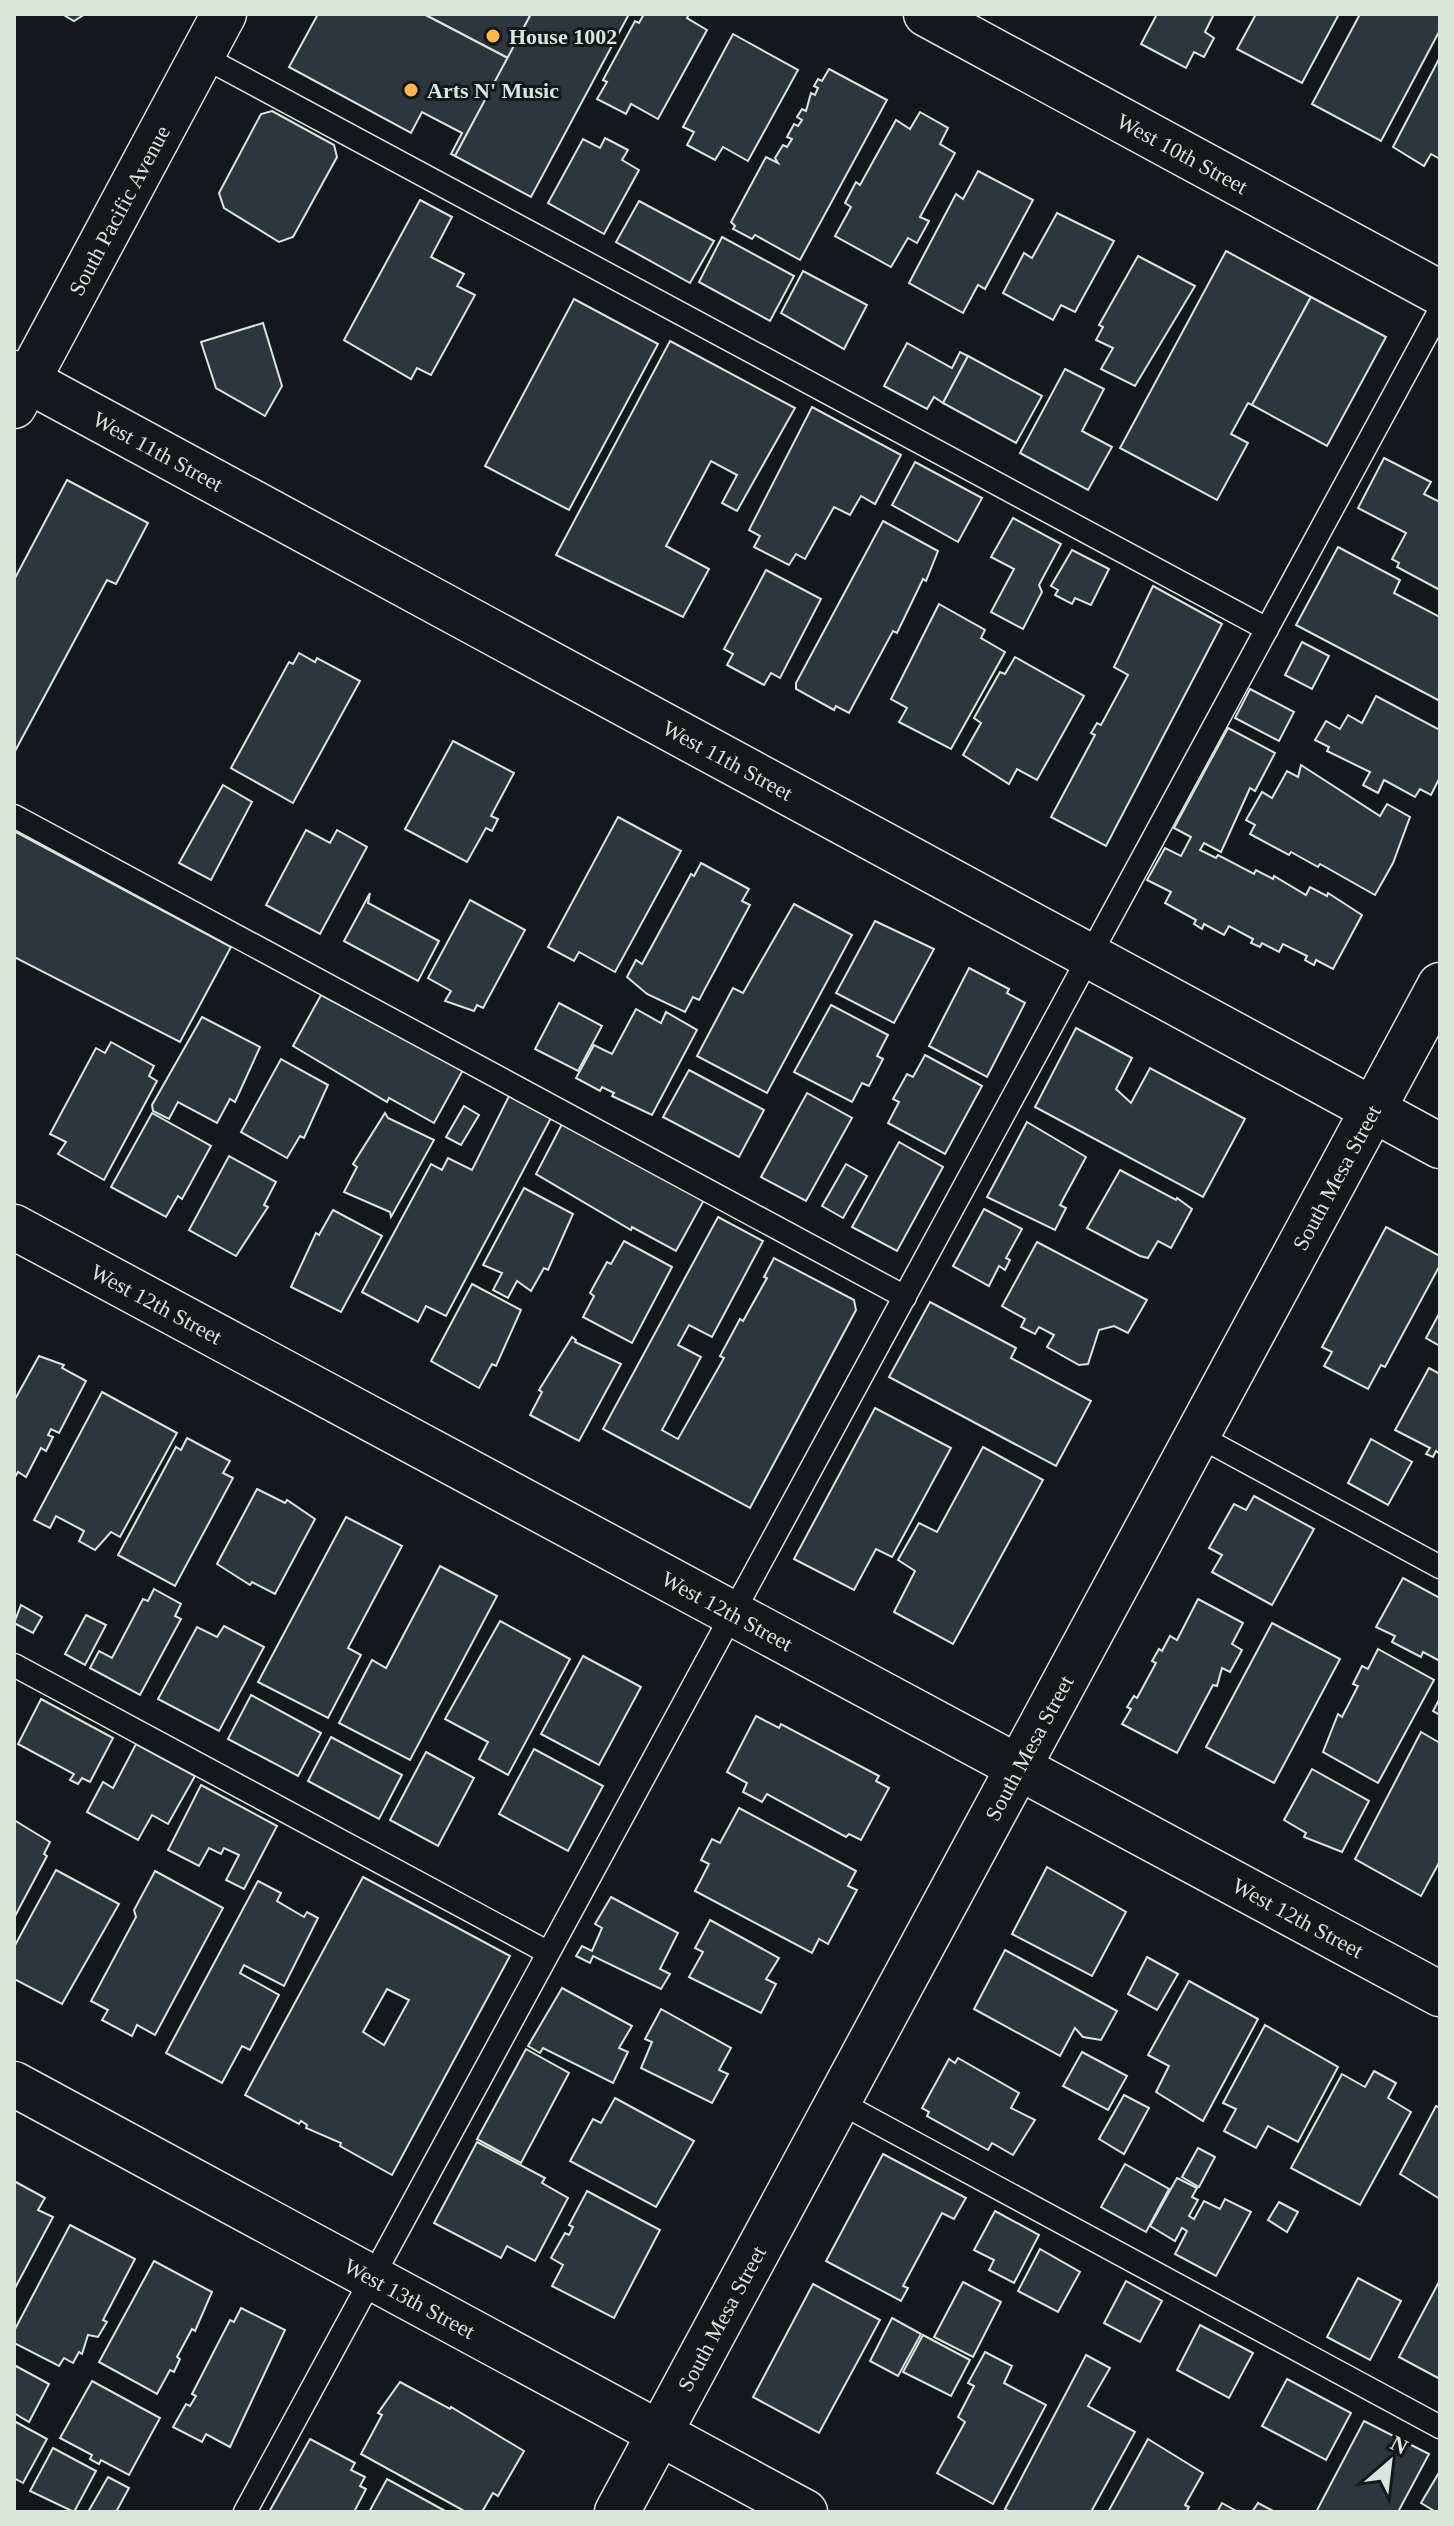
<svg xmlns="http://www.w3.org/2000/svg" width="1454" height="2526" viewBox="0 0 1454 2526" font-family="'Times New Roman',serif">
  <style>
    .building { fill: #2c363c; stroke: #d8e6dc; stroke-width: 2; fill-rule: evenodd }
    .lines { fill: none; stroke-linecap: round; stroke-linejoin: round }
    .service-casing { stroke: #d8e6dc; stroke-width: 25 }
    .minor-casing { stroke: #d8e6dc; stroke-width: 47 }
    .secondary-casing { stroke: #d8e6dc; stroke-width: 47 }
    .service { stroke: #14181c; stroke-width: 22 }
    .minor { stroke: #14181c; stroke-width: 44 }
    .secondary { stroke: #14181c; stroke-width: 44 }
    .poi-dot { fill: #ffb74d; stroke: #14181c; stroke-width: 3 }
    .labels { text-anchor: middle; dominant-baseline: central; stroke-width: 6; stroke-linejoin: round; paint-order: stroke }
    .poi-label { font-size: 22px; font-weight: bold; fill: #d8e6dc; stroke: #14181c; text-anchor: start }
    .street-label { font-size: 22px; fill: #d8e6dc; stroke: #14181c }
  </style>
  <rect width="100%" height="100%" fill="#14181c"/>
  <g class="building">
    <path d="M62 14H85L74 21Z"/>
    <path d="M318 14H424L508 58 455 156 451 154 462 133 422 112 411 133 289 67Z"/>
    <path d="M424 14H531L508 58Z"/>
    <path d="M531 14H629L531 197 455 156Z"/>
    <path d="M644 14H689L687 18 707 30 658 119 631 104 626 114 597 99 607 82 603 80 635 21 639 23Z"/>
    <path d="M1157 14H1214L1205 32 1214 38 1204 57 1194 52 1186 68 1141 44Z"/>
    <path d="M1256 14H1339L1302 83 1237 49Z"/>
    <path d="M1360 14H1440V30L1381 141 1312 104Z"/>
    <path d="M733 34 798 70 748 161 723 147 715 160 687 145 694 132 683 127Z"/>
    <path d="M1440 57V159L1431 154 1424 166 1393 147Z"/>
    <path d="M829 69 887 100 800 260 755 235 752 239 733 229 735 226 731 222 766 157 778 163 775 158 783 145 787 147 792 139 787 137 794 124 798 126 802 120 797 117 802 109 806 111 811 93 815 95 818 88 814 86 818 79 822 81Z"/>
    <path d="M272 111 334 145 337 157 293 237 279 242 224 208 219 193 261 114Z"/>
    <path d="M920 112 948 128 940 144 955 153 920 217 929 221 917 243 908 238 891 267 835 236 851 207 845 203 856 182 860 185 896 120 910 129Z"/>
    <path d="M605 138 628 150 622 160 639 170 604 234 548 203 583 139 600 148Z"/>
    <path d="M978 171 1033 200 985 289 978 285 963 313 909 283 956 194 963 199Z"/>
    <path d="M420 200 452 217 431 257 464 274 457 286 475 295 431 375 417 368 411 379 344 340Z"/>
    <path d="M639 201 714 241 690 283 616 242Z"/>
    <path d="M1057 213 1114 241 1075 312 1061 305 1053 320 1003 293 1024 253 1032 258Z"/>
    <path d="M722 237 794 276 770 321 699 282Z"/>
    <path d="M1226 251 1311 297 1252 405 1248 403 1231 434 1248 443 1217 500 1120 448Z"/>
    <path d="M1138 256 1195 286 1135 386 1101 369 1113 348 1096 340 1103 327 1099 325Z"/>
    <path d="M803 271 867 305 844 349 781 313Z"/>
    <path d="M1311 297 1386 337 1327 446 1252 405Z"/>
    <path d="M574 299 658 344 569 510 485 466Z"/>
    <path d="M263 323 282 386 265 416 216 388 201 342Z"/>
    <path d="M670 341 795 408 737 511 722 503 737 475 711 461 666 546 709 569 683 617 556 555Z"/>
    <path d="M907 343 952 368 960 352 968 356 943 403 934 397 927 409 884 386Z"/>
    <path d="M968 356 1042 396 1016 443 943 403Z"/>
    <path d="M1065 369 1104 389 1082 431 1112 447 1088 490 1020 453Z"/>
    <path d="M812 407 901 455 875 504 861 496 850 515 834 507 805 559 796 554 789 565 754 547 760 536 749 530Z"/>
    <path d="M1384 458 1431 482 1424 494 1440 502V590L1397 567 1399 563 1392 559 1406 533 1358 508Z"/>
    <path d="M915 462 982 498 958 542 892 505Z"/>
    <path d="M67 480 148 523 116 584 107 580 14 753V580Z"/>
    <path d="M1013 518 1061 544 1039 585 1042 592 1023 629 991 612 1014 569 991 557Z"/>
    <path d="M883 521 938 551 926 581 923 579 897 633 893 631 849 713 836 706 834 710 796 689V683Z"/>
    <path d="M1338 547 1400 580 1394 593 1440 617V701L1296 625Z"/>
    <path d="M1072 550 1109 569 1091 605 1075 598 1072 604 1055 595 1058 590 1051 586Z"/>
    <path d="M766 570 821 599 780 678 771 673 764 685 727 665 733 654 724 649Z"/>
    <path d="M1153 586 1222 624 1106 846 1051 817 1095 735 1091 733 1097 723 1101 725 1128 675 1114 667Z"/>
    <path d="M939 604 985 630 981 638 1005 652 951 749 899 722 907 708 891 699Z"/>
    <path d="M1302 642 1329 656 1312 689 1285 675Z"/>
    <path d="M299 653 315 662 317 658 360 681 293 803 231 768 289 662 293 664Z"/>
    <path d="M1015 657 1084 696 1037 780 1017 769 1009 784 963 755 981 723 974 718 1000 672 1005 674Z"/>
    <path d="M1250 689 1294 712 1279 741 1235 718Z"/>
    <path d="M1376 696 1440 730V777L1431 795 1420 789 1415 797 1384 780 1378 793 1363 785 1370 772 1327 751 1329 747 1315 740 1326 721 1340 729 1348 715 1362 723Z"/>
    <path d="M1228 728 1275 753 1255 791 1250 788 1221 852 1204 843 1200 850 1216 858 1218 855 1254 874 1256 870 1273 879 1274 876 1306 895 1310 887 1327 896 1328 893 1362 915 1333 969 1316 960 1314 965 1305 960 1307 956 1283 944 1279 952 1262 943 1260 947 1251 943 1253 939 1229 926 1224 935 1204 924 1202 929 1194 924 1196 920 1165 903 1171 892 1147 880 1165 848 1181 856 1191 837 1174 828Z"/>
    <path d="M453 741 514 773 491 816 498 819 492 831 486 828 467 862 405 829Z"/>
    <path d="M1301 765 1380 816 1387 804 1410 817 1393 863 1375 895 1320 864 1318 867 1291 852 1289 855 1250 834 1255 825 1246 820 1262 792 1272 798 1287 771 1298 777Z"/>
    <path d="M223 785 252 802 211 880 179 863Z"/>
    <path d="M618 817 681 851 615 972 579 952 574 961 548 947Z"/>
    <path d="M306 830 330 843 337 830 367 847 320 934 266 905Z"/>
    <path d="M14 831 231 947 180 1042 14 957Z"/>
    <path d="M701 863 749 889 742 901 750 905 699 1000 693 997 685 1012 647 994 627 977 636 960 642 964 691 874 694 876Z"/>
    <path d="M370 893 368 903 439 941 418 981 344 941Z"/>
    <path d="M470 900 525 930 483 1008 477 1005 474 1011 445 1001 451 991 428 978Z"/>
    <path d="M794 904 852 935 767 1093 697 1056 733 988 743 993Z"/>
    <path d="M875 921 934 949 894 1023 836 993Z"/>
    <path d="M969 968 1009 989 1007 993 1025 1003 987 1077 929 1046Z"/>
    <path d="M321 995 463 1070 434 1123 389 1098 387 1102 293 1046Z"/>
    <path d="M559 1003 602 1026 578 1071 535 1049Z"/>
    <path d="M831 1005 888 1035 877 1056 883 1059 869 1086 862 1083 852 1102 794 1072Z"/>
    <path d="M636 1009 661 1023 666 1012 697 1030 652 1115 612 1096 614 1093 602 1087 600 1091 576 1078 594 1045 612 1054Z"/>
    <path d="M202 1017 260 1047 235 1102 230 1099 217 1123 178 1102 169 1119 153 1111 152 1105Z"/>
    <path d="M1076 1028 1132 1058 1116 1089 1131 1103 1150 1068 1245 1119 1203 1197 1035 1107Z"/>
    <path d="M111 1042 154 1066 149 1076 157 1081 104 1180 58 1154 66 1142 50 1134 96 1048 105 1053Z"/>
    <path d="M925 1055 982 1086 945 1154 888 1123 899 1102 893 1099 907 1074 913 1077Z"/>
    <path d="M281 1059 328 1085 304 1138 300 1136 287 1158 241 1132Z"/>
    <path d="M689 1070 764 1110 739 1157 663 1117Z"/>
    <path d="M807 1093 852 1118 806 1201 761 1177Z"/>
    <path d="M509 1096 551 1118 446 1316 426 1306 418 1322 362 1292 431 1164 442 1170 448 1158 472 1170Z"/>
    <path d="M464 1106 479 1115 461 1145 446 1137Z"/>
    <path d="M152 1113 211 1146 182 1199 178 1196 166 1217 111 1187Z"/>
    <path d="M385 1113 388 1118 434 1140 391 1217 390 1212 344 1192 357 1167 353 1164Z"/>
    <path d="M1027 1122 1086 1157 1060 1205 1066 1208 1055 1230 987 1197Z"/>
    <path d="M562 1124 704 1200 676 1251 632 1227 631 1230 536 1174Z"/>
    <path d="M899 1142 943 1167 897 1251 852 1227Z"/>
    <path d="M229 1156 276 1182 264 1205 268 1207 236 1256 189 1230Z"/>
    <path d="M846 1164 867 1176 843 1218 822 1206Z"/>
    <path d="M1120 1170 1176 1200 1177 1198 1192 1209 1171 1248 1158 1241 1148 1258 1140 1256 1087 1228Z"/>
    <path d="M524 1188 573 1214 548 1270 544 1268 531 1291 517 1281 508 1298 493 1290 502 1273 483 1265Z"/>
    <path d="M984 1209 1022 1229 1006 1258 1010 1260 1005 1270 999 1266 989 1286 953 1266Z"/>
    <path d="M333 1210 382 1236 341 1312 291 1287 316 1233 319 1235Z"/>
    <path d="M718 1217 763 1241 712 1337 689 1325 678 1345 701 1357 662 1430 678 1439 724 1358 720 1356 740 1319 743 1321 767 1278 764 1277 774 1258 854 1300 856 1310 750 1508 603 1429Z"/>
    <path d="M1386 1227 1440 1256V1265L1385 1367 1381 1365 1368 1389 1324 1366 1332 1352 1322 1347Z"/>
    <path d="M624 1241 672 1267 632 1343 583 1317 594 1296 590 1293 607 1262 611 1264Z"/>
    <path d="M1037 1242 1147 1300 1128 1333 1114 1326 1099 1330 1088 1364 1079 1365 1047 1347 1054 1335 1039 1327 1035 1334 1021 1327 1025 1319 1002 1306Z"/>
    <path d="M472 1284 521 1310 496 1366 492 1364 479 1388 431 1361Z"/>
    <path d="M930 1302 1016 1348 1011 1358 1091 1401 1056 1466 889 1377Z"/>
    <path d="M1440 1312V1346L1426 1338Z"/>
    <path d="M572 1337 576 1340 575 1342 621 1364 579 1441 530 1415 542 1392 539 1390Z"/>
    <path d="M39 1356 64 1365 62 1368 86 1381 59 1433 51 1429 48 1435 53 1437 46 1451 41 1448 26 1477 18 1472 14 1479V1401Z"/>
    <path d="M1429 1368 1440 1374V1454L1436 1451 1433 1457 1426 1454 1430 1448 1395 1430Z"/>
    <path d="M102 1392 177 1433 120 1537 111 1532 95 1550 79 1541 84 1531 56 1516 50 1528 34 1520Z"/>
    <path d="M875 1408 951 1448 892 1557 876 1549 854 1590 794 1559Z"/>
    <path d="M187 1438 230 1461 223 1473 233 1478 175 1586 118 1555 176 1447 181 1450Z"/>
    <path d="M1371 1439 1412 1462 1388 1505 1348 1483Z"/>
    <path d="M983 1447 1043 1480 953 1644 894 1612 915 1571 898 1560 919 1523 937 1532Z"/>
    <path d="M257 1489 285 1503 287 1500 315 1519 275 1594 252 1582 250 1585 217 1564Z"/>
    <path d="M1254 1496 1314 1529 1272 1605 1212 1572 1222 1555 1209 1548 1234 1504 1246 1510Z"/>
    <path d="M346 1517 402 1546 348 1648 361 1655 328 1718 258 1682Z"/>
    <path d="M440 1566 497 1596 410 1760 339 1723 372 1660 386 1668Z"/>
    <path d="M1403 1578 1440 1598V1661L1423 1652 1421 1657 1392 1642 1395 1636 1376 1627Z"/>
    <path d="M154 1589 181 1604 175 1616 181 1619 140 1695 90 1668 99 1651 112 1658 143 1599 148 1601Z"/>
    <path d="M1198 1599 1243 1623 1232 1644 1242 1650 1230 1672 1222 1668 1217 1686 1213 1685 1177 1753 1122 1724 1131 1709 1127 1707 1134 1696 1137 1698 1156 1663 1152 1661 1159 1649 1162 1651 1170 1636 1177 1640Z"/>
    <path d="M21 1605 42 1617 33 1633 14 1623Z"/>
    <path d="M86 1615 106 1625 85 1665 65 1654Z"/>
    <path d="M500 1621 570 1659 508 1775 479 1759 488 1742 445 1719Z"/>
    <path d="M1272 1623 1340 1659 1274 1783 1206 1747Z"/>
    <path d="M224 1626 264 1647 219 1731 158 1699 197 1627 217 1637Z"/>
    <path d="M1378 1649 1434 1680 1378 1783 1323 1752 1338 1714 1342 1717 1358 1686 1353 1684 1362 1666 1368 1669Z"/>
    <path d="M583 1656 641 1687 599 1765 541 1734Z"/>
    <path d="M251 1695 321 1733 298 1776 228 1739Z"/>
    <path d="M1440 1698V1715L1433 1711Z"/>
    <path d="M41 1699 113 1738 90 1782 82 1778 78 1784 70 1780 74 1774 18 1744Z"/>
    <path d="M756 1716 779 1728 781 1724 879 1776 876 1781 889 1788 861 1840 849 1834 846 1837 767 1794 762 1802 743 1792 747 1783 727 1772Z"/>
    <path d="M1421 1732 1440 1743V1861L1421 1896 1355 1859Z"/>
    <path d="M331 1737 402 1775 379 1819 308 1781Z"/>
    <path d="M136 1744 195 1776 168 1824 152 1815 138 1840 87 1812 103 1782 113 1788Z"/>
    <path d="M534 1749 603 1786 568 1851 499 1814Z"/>
    <path d="M426 1752 474 1778 438 1846 390 1820Z"/>
    <path d="M1312 1769 1369 1801 1342 1852 1304 1837 1306 1833 1284 1820Z"/>
    <path d="M201 1785 277 1826 244 1889 226 1880 239 1855 224 1848 221 1854 209 1848 199 1866 168 1850Z"/>
    <path d="M739 1808 856 1871 848 1886 857 1890 828 1944 819 1939 812 1953 695 1891 709 1864 701 1860 712 1839 720 1843Z"/>
    <path d="M14 1820 50 1842 44 1854 47 1856 14 1918Z"/>
    <path d="M1047 1867 1126 1912 1092 1976 1012 1934Z"/>
    <path d="M56 1870 119 1904 62 2004 14 1979V1947Z"/>
    <path d="M155 1871 223 1908 155 2035 137 2025 132 2036 102 2020 108 2010 91 2001 136 1917 134 1910Z"/>
    <path d="M363 1877 510 1956 392 2175 340 2146 341 2143 306 2128 307 2125 301 2121 299 2124 245 2095ZM387 1989 409 2000 384 2045 363 2032Z"/>
    <path d="M258 1881 281 1893 277 1901 304 1917 307 1912 318 1918 284 1986 244 1965 240 1973 279 1995 250 2050 242 2046 222 2083 166 2053Z"/>
    <path d="M611 1897 678 1933 660 1969 670 1974 661 1989 593 1956 590 1963 576 1956 582 1946 592 1951 602 1928 595 1924Z"/>
    <path d="M710 1920 779 1958 766 1979 776 1984 761 2013 689 1977 703 1952 695 1948Z"/>
    <path d="M1005 1950 1117 2011 1101 2040 1083 2037 1075 2028 1060 2056 974 2009Z"/>
    <path d="M1147 1957 1178 1974 1157 2010 1128 1994Z"/>
    <path d="M1189 1981 1258 2019 1203 2121 1156 2092 1169 2066 1148 2055Z"/>
    <path d="M562 1988 632 2026 619 2048 628 2052 613 2083 543 2048 540 2053 528 2046Z"/>
    <path d="M661 2009 731 2048 719 2070 728 2074 712 2103 641 2068 652 2042 645 2039Z"/>
    <path d="M1265 2025 1338 2067 1298 2142 1268 2126 1256 2148 1224 2131 1236 2109 1223 2103Z"/>
    <path d="M526 2049 569 2073 521 2163 477 2139Z"/>
    <path d="M1082 2052 1127 2076 1108 2110 1063 2086Z"/>
    <path d="M958 2058 1019 2093 1011 2108 1035 2120 1013 2155 992 2143 988 2150 927 2116 929 2112 922 2108 949 2059 955 2063Z"/>
    <path d="M1374 2071 1396 2083 1388 2098 1411 2112 1360 2205 1291 2168 1342 2074 1365 2087Z"/>
    <path d="M1124 2095 1149 2108 1124 2154 1099 2139Z"/>
    <path d="M615 2098 694 2141 656 2207 570 2161 593 2119 601 2123Z"/>
    <path d="M1436 2106 1440 2108V2199L1400 2174Z"/>
    <path d="M477 2142 545 2178 542 2183 568 2198 535 2261 507 2246 501 2258 434 2223Z"/>
    <path d="M1198 2148 1215 2157 1199 2187 1182 2177Z"/>
    <path d="M883 2154 966 2198 954 2219 942 2213 903 2286 908 2288 901 2301 826 2261Z"/>
    <path d="M1125 2164 1169 2189 1146 2232 1101 2207Z"/>
    <path d="M1177 2178 1197 2188 1192 2197 1198 2200 1189 2216 1194 2219 1204 2201 1220 2209 1225 2199 1251 2212 1216 2276 1175 2254 1187 2231 1182 2228 1175 2241 1150 2226Z"/>
    <path d="M14 2181 45 2198 38 2210 53 2217 14 2290Z"/>
    <path d="M587 2191 660 2230 614 2318 552 2286 563 2265 551 2258 565 2233 569 2235 573 2227 569 2225Z"/>
    <path d="M1279 2202 1298 2212 1287 2232 1268 2220Z"/>
    <path d="M995 2211 1039 2235 1014 2283 989 2270 994 2260 974 2250Z"/>
    <path d="M70 2225 135 2259 103 2320 107 2322 98 2337 88 2335 82 2354 79 2352 73 2363 64 2358 59 2366 14 2343V2331Z"/>
    <path d="M1040 2249 1080 2272 1058 2312 1018 2291Z"/>
    <path d="M154 2261 212 2292 195 2331 192 2329 177 2357 180 2359 174 2372 170 2370 157 2394 99 2362Z"/>
    <path d="M1358 2278 1401 2301 1370 2360 1327 2337Z"/>
    <path d="M1440 2280V2379L1399 2357Z"/>
    <path d="M1126 2281 1162 2301 1140 2342 1104 2323Z"/>
    <path d="M963 2282 1001 2302 973 2357 934 2337Z"/>
    <path d="M813 2284 880 2320 819 2433 753 2397Z"/>
    <path d="M241 2308 285 2330 230 2447 206 2434 202 2442 173 2427 186 2404 190 2406 196 2396 192 2394 230 2320 234 2322Z"/>
    <path d="M892 2318 921 2334 898 2376 870 2361Z"/>
    <path d="M1200 2325 1253 2353 1229 2398 1177 2370Z"/>
    <path d="M923 2335 970 2360 951 2396 903 2372Z"/>
    <path d="M985 2352 1012 2366 1004 2383 1046 2405 993 2504 937 2473 965 2422 958 2417 974 2386 968 2383Z"/>
    <path d="M1086 2355 1110 2368 1088 2406 1135 2432 1091 2512H1010L1005 2509Z"/>
    <path d="M14 2365 49 2384 29 2422 14 2413Z"/>
    <path d="M1287 2379 1351 2413 1326 2460 1262 2426Z"/>
    <path d="M92 2381 160 2418 129 2475 101 2460 99 2464 90 2459 92 2455 60 2438Z"/>
    <path d="M400 2382 450 2409 451 2407 524 2451 498 2496 493 2493 482 2512H466L361 2454 382 2415 378 2413Z"/>
    <path d="M14 2421 47 2439 23 2483 14 2478Z"/>
    <path d="M1364 2421 1429 2454 1398 2512H1316Z"/>
    <path d="M310 2439 355 2463 351 2470 365 2477 360 2486 366 2489 354 2512H269Z"/>
    <path d="M1148 2439 1203 2473 1185 2505 1189 2507 1186 2512H1108Z"/>
    <path d="M53 2448 96 2471 74 2512 30 2491Z"/>
    <path d="M1440 2471V2512H1436L1421 2503Z"/>
    <path d="M108 2477 129 2488 116 2512H88Z"/>
    <path d="M387 2479 447 2512H369Z"/>
    <path d="M1222 2503 1238 2512H1217Z"/>
    <path d="M1258 2503 1275 2512H1252Z"/>
  </g>
  <g class="lines">
    <defs>
      <g id="service">
        <path d="M202 56 1267 629"/>
        <path d="M14 816 905 1297"/>
        <path d="M1197 1435 1440 1567"/>
        <path d="M14 1665 547 1952"/>
        <path d="M837 2101 1440 2427"/>
        <path d="M245 2512 1440 310"/>
      </g>
      <g id="minor">
        <path id="s1" d="M926 14 1440 293"/>
        <path id="s2" d="M14 373 1440 1146"/>
        <path id="s3" d="M14 1227 1440 1994"/>
        <path id="s4" d="M14 2084 805 2512"/>
        <path id="s5" d="M617 2512 1440 985"/>
      </g>
      <g id="secondary">
        <path id="s6" d="M14 406 224 14"/>
      </g>
    </defs>
    <use href="#service" class="service-casing"/>
    <use href="#minor" class="minor-casing"/>
    <use href="#secondary" class="secondary-casing"/>
    <use href="#service" class="service"/>
    <use href="#minor" class="minor"/>
    <use href="#secondary" class="secondary"/>
  </g>
  <g class="poi-dot">
    <circle cx="493" cy="36" r="8"/>
    <circle cx="411" cy="90" r="8"/>
  </g>
  <g class="labels">
    <g class="poi-label">
      <text x="509" y="36">House 1002</text>
      <text x="427" y="90">Arts N' Music</text>
    </g>
    <g class="street-label">
      <text stroke="none"><textPath href="#s1" startOffset="292">West 10th Street</textPath></text>
      <text stroke="none"><textPath href="#s6" startOffset="222">South Pacific Avenue</textPath></text>
      <text stroke="none"><textPath href="#s2" startOffset="164">West 11th Street</textPath></text>
      <text stroke="none"><textPath href="#s2" startOffset="812">West 11th Street</textPath></text>
      <text stroke="none"><textPath href="#s5" startOffset="1516">South Mesa Street</textPath></text>
      <text stroke="none"><textPath href="#s3" startOffset="162">West 12th Street</textPath></text>
      <text stroke="none"><textPath href="#s3" startOffset="810">West 12th Street</textPath></text>
      <text stroke="none"><textPath href="#s5" startOffset="868">South Mesa Street</textPath></text>
      <text stroke="none"><textPath href="#s3" startOffset="1458">West 12th Street</textPath></text>
      <text stroke="none"><textPath href="#s4" startOffset="450">West 13th Street</textPath></text>
      <text stroke="none"><textPath href="#s5" startOffset="220">South Mesa Street</textPath></text>
    </g>
  </g>
  <rect width="1454" height="2526" fill="none" stroke="#d8e6dc" stroke-width="32"/>
  <g transform="translate(1390 2462) rotate(28)" stroke="#14181c" stroke-width="6" paint-order="stroke">
  <path d="M0-6L14 30L0 20L-14 30Z" fill="#d8e6dc"/>
  <text y="-12" font-size="22" font-weight="bold" text-anchor="middle" fill="#d8e6dc">N</text>
  </g>
</svg>
